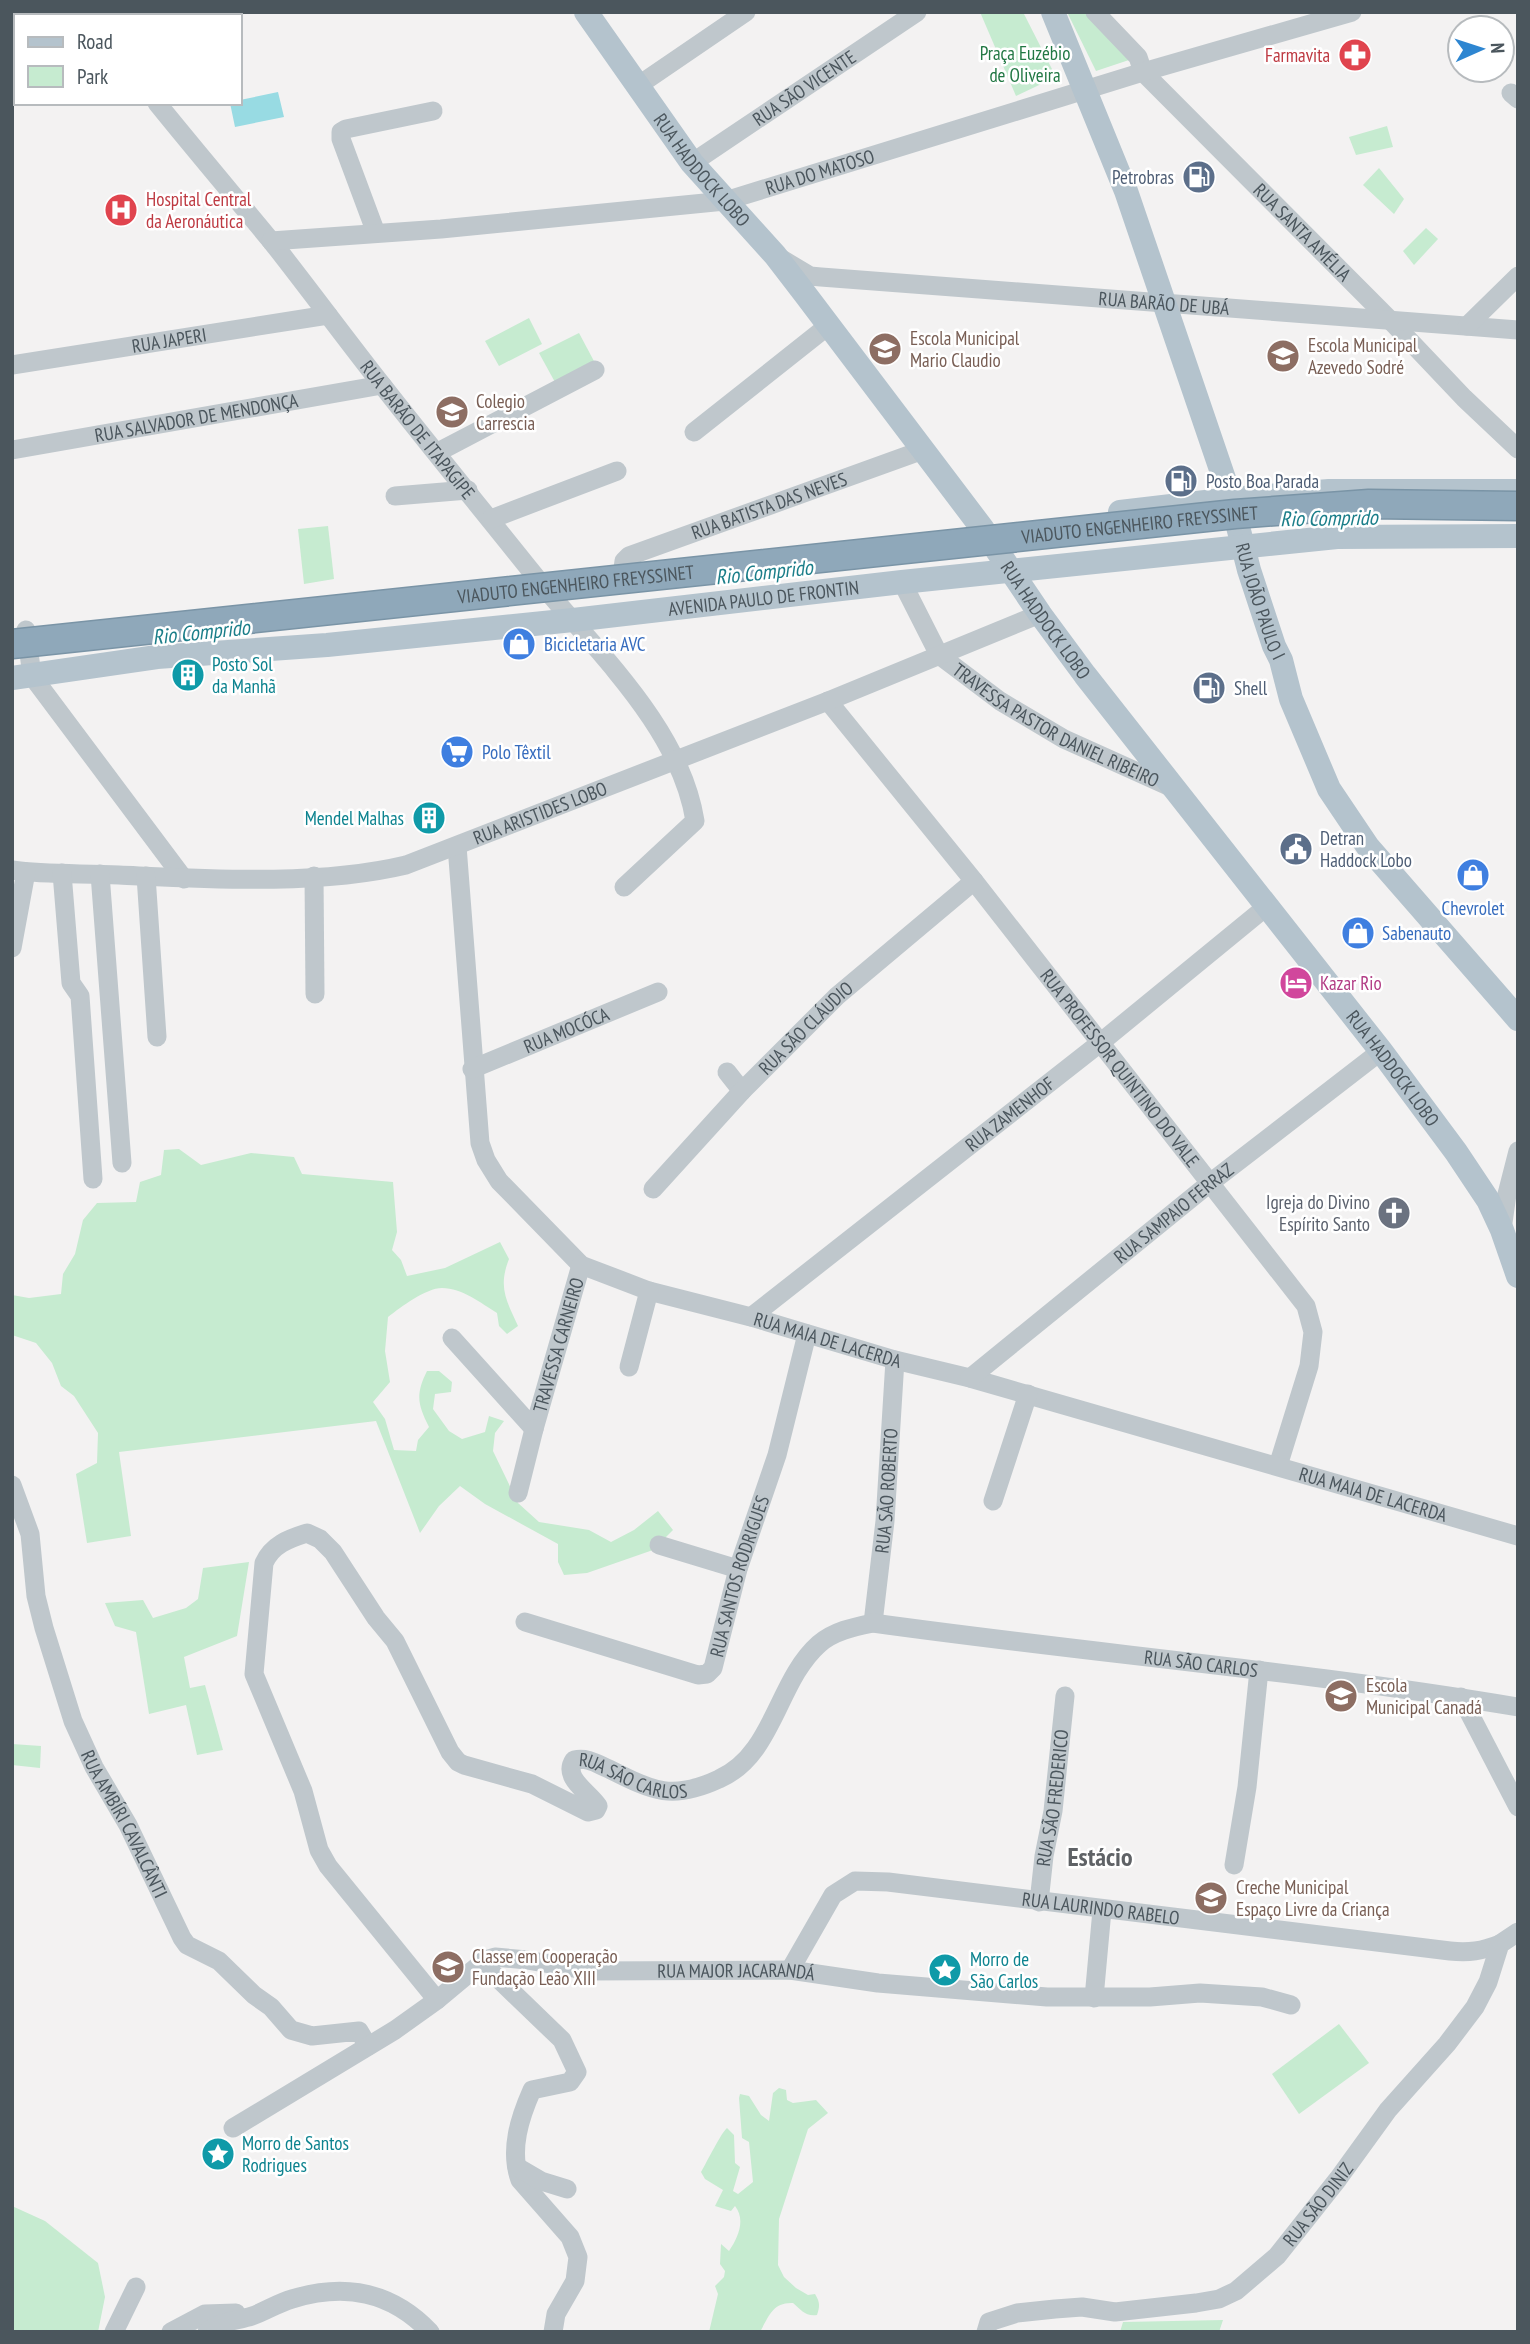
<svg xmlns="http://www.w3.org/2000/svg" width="1530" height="2344" viewBox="0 0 1530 2344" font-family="'PT Sans Narrow',sans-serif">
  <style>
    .green { fill: #c6ebd0 }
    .water { fill: #98dbe3 }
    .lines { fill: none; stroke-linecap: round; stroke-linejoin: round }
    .minor { stroke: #bfc7cc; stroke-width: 19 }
    .major { stroke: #b4c3cd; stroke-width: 24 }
    .highway-bridge-casing { stroke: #7a94a6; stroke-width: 31; stroke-linecap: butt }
    .highway-bridge { stroke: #8fa8ba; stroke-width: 28 }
    .labels { text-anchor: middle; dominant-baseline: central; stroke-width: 5; stroke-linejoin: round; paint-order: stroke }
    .park-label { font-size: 19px; fill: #227844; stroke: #fff }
    .health-label { font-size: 19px; fill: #be3a42; stroke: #fff; text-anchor: end }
    .street-label { font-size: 19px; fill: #4b565d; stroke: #fff }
    .service-label { font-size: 19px; fill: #4e5e75; stroke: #fff; text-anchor: start }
    .education-label { font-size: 19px; fill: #785e54; stroke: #fff; text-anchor: start }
    .shop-label { font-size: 19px; fill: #366cbe; stroke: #fff; text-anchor: start }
    .culture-label { font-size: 19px; fill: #0d838f; stroke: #fff; text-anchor: start }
    .hotel-label { font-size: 19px; fill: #b23c85; stroke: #fff; text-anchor: start }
    .worship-label { font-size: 19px; fill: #5b616d; stroke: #fff; text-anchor: end }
    .water-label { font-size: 21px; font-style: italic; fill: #1b7e89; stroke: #fff }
    .district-label { font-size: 26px; font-weight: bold; fill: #5f6266; stroke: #fff }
  </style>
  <rect width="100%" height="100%" fill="#f3f2f2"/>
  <g class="green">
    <path d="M980 12H1023L1056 77 1016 96Z"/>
    <path d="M1067 12H1095L1138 57 1096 71Z"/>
    <path d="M1387 126 1393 147 1356 155 1349 137Z"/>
    <path d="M1379 168 1404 199 1394 214 1363 185Z"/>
    <path d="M1426 228 1438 239 1414 265 1403 251Z"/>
    <path d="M529 318 542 344 499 366 485 341Z"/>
    <path d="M579 333 595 363 556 384 539 353Z"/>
    <path d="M328 526 334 579 304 584 298 529Z"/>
    <path d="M179 1149 201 1165 251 1153 294 1157 302 1174 393 1182 397 1232 392 1250 401 1260 407 1276 445 1268 500 1242 509 1259C498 1287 506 1300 518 1326L507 1334 499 1326 497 1313C481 1303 462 1288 442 1288 426 1288 401 1307 388 1317L385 1351 390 1382 373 1402 385 1419 394 1450 416 1451 418 1440 429 1427C418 1405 415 1395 427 1371H439L452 1382 451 1392 435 1394 433 1409 449 1431 462 1439 485 1432 489 1416 504 1421 495 1433 493 1451 518 1503 539 1522 589 1530 611 1542 634 1530 658 1511 673 1530 653 1550 587 1573 564 1575 558 1562V1544L485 1504 460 1486 439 1506 420 1533 376 1421 119 1452 131 1536 87 1543 76 1474 97 1463 98 1433 74 1396 61 1386 52 1363 36 1343 12 1335V1295L29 1298 61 1294 63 1274 75 1254 83 1220 97 1203 136 1202 140 1182 161 1175 164 1150Z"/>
    <path d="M249 1562 237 1636 184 1657 190 1688 205 1685 223 1750 197 1755 186 1705 149 1714 136 1632 115 1626 105 1603 143 1600 153 1618 186 1608 198 1599 203 1568Z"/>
    <path d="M12 1744 41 1746 40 1768 12 1765Z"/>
    <path d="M1339 2024 1369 2063 1299 2114 1272 2074Z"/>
    <path d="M779 2088 786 2090 787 2100 793 2103 816 2100 828 2113 808 2129 779 2219 778 2265 784 2277 796 2288 808 2295 815 2294C820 2302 820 2306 817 2315 806 2317 801 2310 793 2303 773 2302 769 2316 760 2332H709L718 2294 715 2286 724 2277 725 2271 720 2264 721 2244 729 2251C738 2238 746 2220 735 2206L731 2211 715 2206 723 2190 705 2179 701 2172C707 2162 721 2133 727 2128L734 2135 735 2163 740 2167 733 2191 738 2194 753 2182 749 2142 742 2138 739 2098 740 2094 749 2096 761 2115 769 2121 773 2093Z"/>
    <path d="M12 2206 45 2221 98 2263 105 2297 98 2332H12Z"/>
    <path d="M1223 2320 1219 2332H1120L1123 2322Z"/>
  </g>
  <path class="water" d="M278 92 284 117 235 127 230 103H240V100Z"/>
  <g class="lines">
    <g class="minor">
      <path d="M85 12 88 16"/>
      <path id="s1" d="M1095 12 1138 57 1143 72 1390 320 1464 398 1518 449"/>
      <path d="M639 85 746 12"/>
      <path d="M1511 93 1518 99"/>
      <path id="s2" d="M157 103C195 150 234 196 272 242 309 289 345 338 382 385 432 449 484 512 535 576 593 649 680 726 695 821L624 887"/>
      <path id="s3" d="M692 163 917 12"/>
      <path d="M376 233 341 139V132L346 129 433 111"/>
      <path id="s4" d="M271 241 441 229 725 201 1143 72 1352 12"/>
      <path id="s5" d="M780 258 810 276 821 277 1518 330"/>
      <path d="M1467 326 1518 276"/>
      <path id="s6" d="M12 365 328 315"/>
      <path d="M694 432 829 325"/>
      <path id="s7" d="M12 450 382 385"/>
      <path d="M438 452 595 370"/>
      <path d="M395 496 468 490"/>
      <path d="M491 519 617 471"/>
      <path id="s8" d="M623 568 624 561 629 556 923 450"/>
      <path id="s9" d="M902 582 939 655 1000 701 1064 739 1173 788"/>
      <path d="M26 630 32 676 184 879"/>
      <path id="s10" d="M828 701 974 881 1306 1306 1313 1332 1309 1366 1278 1466"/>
      <path id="s11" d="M457 846 480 1143 486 1160 499 1181 581 1265 649 1291 751 1317 895 1360 970 1378 1518 1536"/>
      <path id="s12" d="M12 870C47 875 83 873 119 875 209 879 318 886 406 865L828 701 1040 614"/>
      <path d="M62 873 71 983 80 996 93 1179"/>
      <path d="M100 874 122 1163"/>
      <path d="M146 876 157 1037"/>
      <path d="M314 876 315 994"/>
      <path d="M12 948 26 872"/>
      <path id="s13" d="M472 1069 658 992"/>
      <path d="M727 1072 742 1091"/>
      <path id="s14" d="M653 1189 742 1091 837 996 974 881"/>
      <path d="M1502 1230 1507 1194 1518 1151"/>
      <path id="s15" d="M751 1317 1100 1043 1266 907"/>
      <path id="s16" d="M452 1338 534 1429 581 1265"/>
      <path d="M629 1367 649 1291"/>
      <path id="s17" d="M970 1378 1210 1183 1381 1051"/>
      <path id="s18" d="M12 1485 30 1534 36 1596 44 1628 73 1721 94 1767 128 1825 182 1938 187 1945 219 1961 254 1995 271 2007 291 2030 312 2036 359 2031 368 2046"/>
      <path d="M518 1493 534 1429"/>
      <path d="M993 1501 1028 1394"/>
      <path d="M659 1545 738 1569"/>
      <path id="s19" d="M525 1622 698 1675 707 1674 713 1668 738 1569 777 1455 807 1334"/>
      <path id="s20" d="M873 1623 885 1521 895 1360"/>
      <path d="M1461 1697 1518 1807"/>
      <path d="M1234 1865 1247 1787 1259 1670"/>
      <path id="s21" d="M1039 1902 1044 1856 1053 1811 1065 1696"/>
      <path d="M482 1963 562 2040 577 2072 570 2082 532 2090C520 2117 509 2150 520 2180L570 2237 578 2257 575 2281 556 2314 553 2332"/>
      <path id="s22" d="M790 1970 833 1895 855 1881 888 1882 1450 1951C1469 1953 1482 1951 1500 1944"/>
      <path d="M1094 1998 1102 1910"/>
      <path id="s23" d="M437 2000 328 1866 319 1850 303 1791 254 1674 264 1563C272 1545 288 1539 307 1533L320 1539 333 1552 376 1618 395 1641 450 1752 458 1762 464 1765 532 1784 588 1812 596 1810 598 1806C589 1792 562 1778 574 1760 588 1757 597 1764 609 1769 653 1791 672 1801 719 1779 774 1755 777 1681 819 1644 834 1631 854 1627 873 1623 1088 1653 1304 1671 1518 1707"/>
      <path id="s24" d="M233 2128 395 2030 437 2000 485 1960 495 1957 527 1960 590 1971 790 1970 878 1983 1047 1997H1150L1200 1993 1262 1997 1291 2005"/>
      <path d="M517 2167 541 2181 567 2189"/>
      <path d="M114 2332 136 2287"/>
      <path d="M171 2332 205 2314 236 2313"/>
      <path d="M207 2332C220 2321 237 2321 252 2316 266 2311 278 2303 292 2299 345 2283 391 2291 430 2332"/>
      <path id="s25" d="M986 2332 989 2322 1017 2313 1055 2309 1082 2307 1115 2312 1196 2303 1219 2299 1236 2291 1277 2256 1338 2179 1388 2110 1447 2044 1475 2007 1488 1982 1500 1944 1518 1932"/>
    </g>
    <g class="major">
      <path id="s26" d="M586 12 692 163 775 255 805 294 982 528 1040 614 1085 675 1381 1051 1456 1152 1488 1200 1502 1230 1518 1276"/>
      <path id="s27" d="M1053 12 1126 191 1231 499 1249 570 1274 646 1281 660 1291 699 1329 789 1368 847 1518 1019"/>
      <path d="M1120 512 1231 499 1329 491H1518"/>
      <path id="s28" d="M12 678 157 657 327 645 573 620 902 582 1337 537 1518 536"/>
    </g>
    <defs>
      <g id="highway-bridge">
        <path id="s29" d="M12 644 1235 514 1369 504 1518 506"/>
      </g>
    </defs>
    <use href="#highway-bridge" class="highway-bridge-casing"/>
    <use href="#highway-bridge" class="highway-bridge"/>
  </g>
  <defs>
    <symbol id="pharmacy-disc" viewBox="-11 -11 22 22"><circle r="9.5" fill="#e0444e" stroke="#fff"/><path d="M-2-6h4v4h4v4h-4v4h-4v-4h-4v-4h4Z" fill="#fff"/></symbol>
    <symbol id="fuel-disc" viewBox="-11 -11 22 22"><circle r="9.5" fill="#5c6f8a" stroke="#fff"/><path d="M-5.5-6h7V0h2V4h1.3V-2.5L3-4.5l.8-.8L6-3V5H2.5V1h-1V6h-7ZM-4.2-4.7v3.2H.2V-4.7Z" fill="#fff"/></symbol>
    <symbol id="hospital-disc" viewBox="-11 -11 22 22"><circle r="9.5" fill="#e0444e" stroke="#fff"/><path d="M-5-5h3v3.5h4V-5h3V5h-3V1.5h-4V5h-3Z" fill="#fff"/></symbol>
    <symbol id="school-disc" viewBox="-11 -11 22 22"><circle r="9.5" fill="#8d6e63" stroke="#fff"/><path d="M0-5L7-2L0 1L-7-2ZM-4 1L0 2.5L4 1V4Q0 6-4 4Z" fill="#fff"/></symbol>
    <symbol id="shop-disc" viewBox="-11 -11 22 22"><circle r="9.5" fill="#3f7fe0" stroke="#fff"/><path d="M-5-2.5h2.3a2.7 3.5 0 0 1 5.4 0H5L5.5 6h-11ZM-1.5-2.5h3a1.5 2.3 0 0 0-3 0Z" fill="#fff"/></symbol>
    <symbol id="building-disc" viewBox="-11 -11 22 22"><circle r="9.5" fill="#0f9aa8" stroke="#fff"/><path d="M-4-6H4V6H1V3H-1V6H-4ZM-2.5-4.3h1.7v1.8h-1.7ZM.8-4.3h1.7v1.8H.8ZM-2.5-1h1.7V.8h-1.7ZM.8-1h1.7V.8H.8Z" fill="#fff"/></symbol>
    <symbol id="supermarket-disc" viewBox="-11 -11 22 22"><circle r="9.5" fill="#3f7fe0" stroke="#fff"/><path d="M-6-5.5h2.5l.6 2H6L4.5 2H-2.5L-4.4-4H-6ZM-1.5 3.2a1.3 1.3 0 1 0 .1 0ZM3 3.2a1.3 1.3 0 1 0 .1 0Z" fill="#fff"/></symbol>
    <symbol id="civic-disc" viewBox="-11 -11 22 22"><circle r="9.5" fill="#5c6f8a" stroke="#fff"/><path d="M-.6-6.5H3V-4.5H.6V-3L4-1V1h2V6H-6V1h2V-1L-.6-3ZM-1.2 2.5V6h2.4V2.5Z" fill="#fff"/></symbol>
    <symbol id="hotel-disc" viewBox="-11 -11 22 22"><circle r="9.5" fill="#d1479c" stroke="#fff"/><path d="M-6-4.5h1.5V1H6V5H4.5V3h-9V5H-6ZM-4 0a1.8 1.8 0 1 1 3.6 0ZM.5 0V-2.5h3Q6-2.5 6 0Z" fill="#fff"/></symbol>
    <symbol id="church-disc" viewBox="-11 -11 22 22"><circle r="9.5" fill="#6b7280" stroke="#fff"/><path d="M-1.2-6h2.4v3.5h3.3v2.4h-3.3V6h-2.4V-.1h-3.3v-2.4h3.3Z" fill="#fff"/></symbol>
    <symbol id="sight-disc" viewBox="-11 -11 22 22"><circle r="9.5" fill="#0f9aa8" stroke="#fff"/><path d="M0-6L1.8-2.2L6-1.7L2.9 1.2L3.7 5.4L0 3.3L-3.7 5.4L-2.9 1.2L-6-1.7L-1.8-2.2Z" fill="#fff"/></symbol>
  </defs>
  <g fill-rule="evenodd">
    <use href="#pharmacy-disc" x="1336" y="36" width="38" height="38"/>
    <use href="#fuel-disc" x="1180" y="158" width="38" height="38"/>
    <use href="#hospital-disc" x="102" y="191" width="38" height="38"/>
    <use href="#school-disc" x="866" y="330" width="38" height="38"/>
    <use href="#school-disc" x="1264" y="337" width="38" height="38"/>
    <use href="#school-disc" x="433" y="393" width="38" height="38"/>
    <use href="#fuel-disc" x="1162" y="462" width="38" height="38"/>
    <use href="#shop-disc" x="500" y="625" width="38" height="38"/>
    <use href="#building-disc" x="169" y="656" width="38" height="38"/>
    <use href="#fuel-disc" x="1190" y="669" width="38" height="38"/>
    <use href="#supermarket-disc" x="438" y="733" width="38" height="38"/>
    <use href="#building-disc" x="410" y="799" width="38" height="38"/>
    <use href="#civic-disc" x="1277" y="830" width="38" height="38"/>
    <use href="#shop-disc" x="1454" y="856" width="38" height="38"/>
    <use href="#shop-disc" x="1339" y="914" width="38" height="38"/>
    <use href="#hotel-disc" x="1277" y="964" width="38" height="38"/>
    <use href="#church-disc" x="1375" y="1194" width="38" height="38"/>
    <use href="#school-disc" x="1322" y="1677" width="38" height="38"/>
    <use href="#school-disc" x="1192" y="1879" width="38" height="38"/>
    <use href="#school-disc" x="429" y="1948" width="38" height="38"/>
    <use href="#sight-disc" x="926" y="1951" width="38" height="38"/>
    <use href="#sight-disc" x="199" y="2135" width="38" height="38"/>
  </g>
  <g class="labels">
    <g class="park-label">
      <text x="1025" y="53">Praça Euzébio<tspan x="1025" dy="22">de Oliveira</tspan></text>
    </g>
    <g class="health-label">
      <text x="1330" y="55">Farmavita</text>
      <text x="146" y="199" text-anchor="start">Hospital Central<tspan x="146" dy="22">da Aeronáutica</tspan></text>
    </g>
    <g class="street-label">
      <text stroke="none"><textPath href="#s3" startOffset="135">RUA SÃO VICENTE</textPath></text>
      <text stroke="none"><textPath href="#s26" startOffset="196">RUA HADDOCK LOBO</textPath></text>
      <text stroke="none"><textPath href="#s4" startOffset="555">RUA DO MATOSO</textPath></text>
      <text stroke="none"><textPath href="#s1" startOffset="304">RUA SANTA AMÉLIA</textPath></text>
      <text stroke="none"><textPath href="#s5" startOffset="390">RUA BARÃO DE UBÁ</textPath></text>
      <text stroke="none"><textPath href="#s6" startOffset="159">RUA JAPERI</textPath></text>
      <text stroke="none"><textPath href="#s7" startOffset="187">RUA SALVADOR DE MENDONÇA</textPath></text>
      <text stroke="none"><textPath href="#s2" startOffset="418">RUA BARÃO DE ITAPAGIPE</textPath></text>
      <text stroke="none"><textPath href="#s8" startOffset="163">RUA BATISTA DAS NEVES</textPath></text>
      <text stroke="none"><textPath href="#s29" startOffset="1134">VIADUTO ENGENHEIRO FREYSSINET</textPath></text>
      <text stroke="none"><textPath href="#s29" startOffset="567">VIADUTO ENGENHEIRO FREYSSINET</textPath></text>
      <text stroke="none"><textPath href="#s28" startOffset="756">AVENIDA PAULO DE FRONTIN</textPath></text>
      <text stroke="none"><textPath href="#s27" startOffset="625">RUA JOÃO PAULO I</textPath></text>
      <text stroke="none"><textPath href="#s26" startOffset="763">RUA HADDOCK LOBO</textPath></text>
      <text stroke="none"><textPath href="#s9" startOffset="219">TRAVESSA PASTOR DANIEL RIBEIRO</textPath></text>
      <text stroke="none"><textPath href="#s12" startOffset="539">RUA ARISTIDES LOBO</textPath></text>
      <text stroke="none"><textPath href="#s14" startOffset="222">RUA SÃO CLÁUDIO</textPath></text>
      <text stroke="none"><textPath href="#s13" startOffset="102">RUA MOCÓCA</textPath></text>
      <text stroke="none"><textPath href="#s10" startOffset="469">RUA PROFESSOR QUINTINO DO VALE</textPath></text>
      <text stroke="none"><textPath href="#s26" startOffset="1330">RUA HADDOCK LOBO</textPath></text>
      <text stroke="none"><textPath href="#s15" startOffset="329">RUA ZAMENHOF</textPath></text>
      <text stroke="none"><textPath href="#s17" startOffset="262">RUA SAMPAIO FERRAZ</textPath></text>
      <text stroke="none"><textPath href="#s11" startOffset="716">RUA MAIA DE LACERDA</textPath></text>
      <text stroke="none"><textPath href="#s16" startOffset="210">TRAVESSA CARNEIRO</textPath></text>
      <text stroke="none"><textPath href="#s20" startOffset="133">RUA SÃO ROBERTO</textPath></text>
      <text stroke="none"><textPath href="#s11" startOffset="1283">RUA MAIA DE LACERDA</textPath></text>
      <text stroke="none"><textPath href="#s19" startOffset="294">RUA SANTOS RODRIGUES</textPath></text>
      <text stroke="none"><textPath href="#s23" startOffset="1745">RUA SÃO CARLOS</textPath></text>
      <text stroke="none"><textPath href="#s23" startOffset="1094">RUA SÃO CARLOS</textPath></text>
      <text stroke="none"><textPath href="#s21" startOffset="105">RUA SÃO FREDERICO</textPath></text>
      <text stroke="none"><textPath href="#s18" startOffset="360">RUA AMBÍRI CAVALCÂNTI</textPath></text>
      <text stroke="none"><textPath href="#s22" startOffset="360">RUA LAURINDO RABELO</textPath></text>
      <text stroke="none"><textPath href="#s24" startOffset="556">RUA MAJOR JACARANDÁ</textPath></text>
      <text stroke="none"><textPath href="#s25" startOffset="382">RUA SÃO DINIZ</textPath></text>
    </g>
    <g class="service-label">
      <text x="1174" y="177" text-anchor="end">Petrobras</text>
      <text x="1206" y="481">Posto Boa Parada</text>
      <text x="1234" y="688">Shell</text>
      <text x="1320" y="838">Detran<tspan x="1320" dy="22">Haddock Lobo</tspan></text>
    </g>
    <g class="education-label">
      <text x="910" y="338">Escola Municipal<tspan x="910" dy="22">Mario Claudio</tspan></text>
      <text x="1308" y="345">Escola Municipal<tspan x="1308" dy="22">Azevedo Sodré</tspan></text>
      <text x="476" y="401">Colegio<tspan x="476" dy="22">Carrescia</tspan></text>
      <text x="1366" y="1685">Escola<tspan x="1366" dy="22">Municipal Canadá</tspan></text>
      <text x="1236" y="1887">Creche Municipal<tspan x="1236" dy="22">Espaço Livre da Criança</tspan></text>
      <text x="472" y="1956">Classe em Cooperação<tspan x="472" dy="22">Fundação Leão XIII</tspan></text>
    </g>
    <g class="shop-label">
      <text x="544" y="644">Bicicletaria AVC</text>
      <text x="482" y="752">Polo Têxtil</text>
      <text x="1473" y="908" text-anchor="middle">Chevrolet</text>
      <text x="1382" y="933">Sabenauto</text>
    </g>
    <g class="culture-label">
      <text x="212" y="664">Posto Sol<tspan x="212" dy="22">da Manhã</tspan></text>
      <text x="404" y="818" text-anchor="end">Mendel Malhas</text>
      <text x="970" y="1959">Morro de<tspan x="970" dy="22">São Carlos</tspan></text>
      <text x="242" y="2143">Morro de Santos<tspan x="242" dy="22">Rodrigues</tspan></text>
    </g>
    <g class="hotel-label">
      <text x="1320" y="983">Kazar Rio</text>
    </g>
    <g class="worship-label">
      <text x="1370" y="1202">Igreja do Divino<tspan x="1370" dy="22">Espírito Santo</tspan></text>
    </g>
    <g class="water-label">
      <text transform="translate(1329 518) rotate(-1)">Rio Comprido</text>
      <text transform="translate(764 572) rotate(-6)">Rio Comprido</text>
      <text transform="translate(201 632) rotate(-6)">Rio Comprido</text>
    </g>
    <g class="district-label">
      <text x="1100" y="1856">Estácio</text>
    </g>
  </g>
  <rect width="1530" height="2344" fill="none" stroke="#4b565d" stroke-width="28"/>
  <rect x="14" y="14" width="228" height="91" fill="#ffffff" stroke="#b7bbbe" stroke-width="2"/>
  <rect x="28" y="37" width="35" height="10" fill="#b4c3cd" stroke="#b7bbbe" stroke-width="2"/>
  <text x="77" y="49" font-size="21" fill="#4b565d">Road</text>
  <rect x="28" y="66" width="35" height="21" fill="#c6ebd0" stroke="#b7bbbe" stroke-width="2"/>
  <text x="77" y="84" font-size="21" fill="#4b565d">Park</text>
  <g transform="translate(1481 49) rotate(87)"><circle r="33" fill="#ffffff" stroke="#b7bbbe" stroke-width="2"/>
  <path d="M0-5L12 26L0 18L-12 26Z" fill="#2e86d1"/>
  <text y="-10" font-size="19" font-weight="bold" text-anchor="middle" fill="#4b565d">N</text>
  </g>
</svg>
